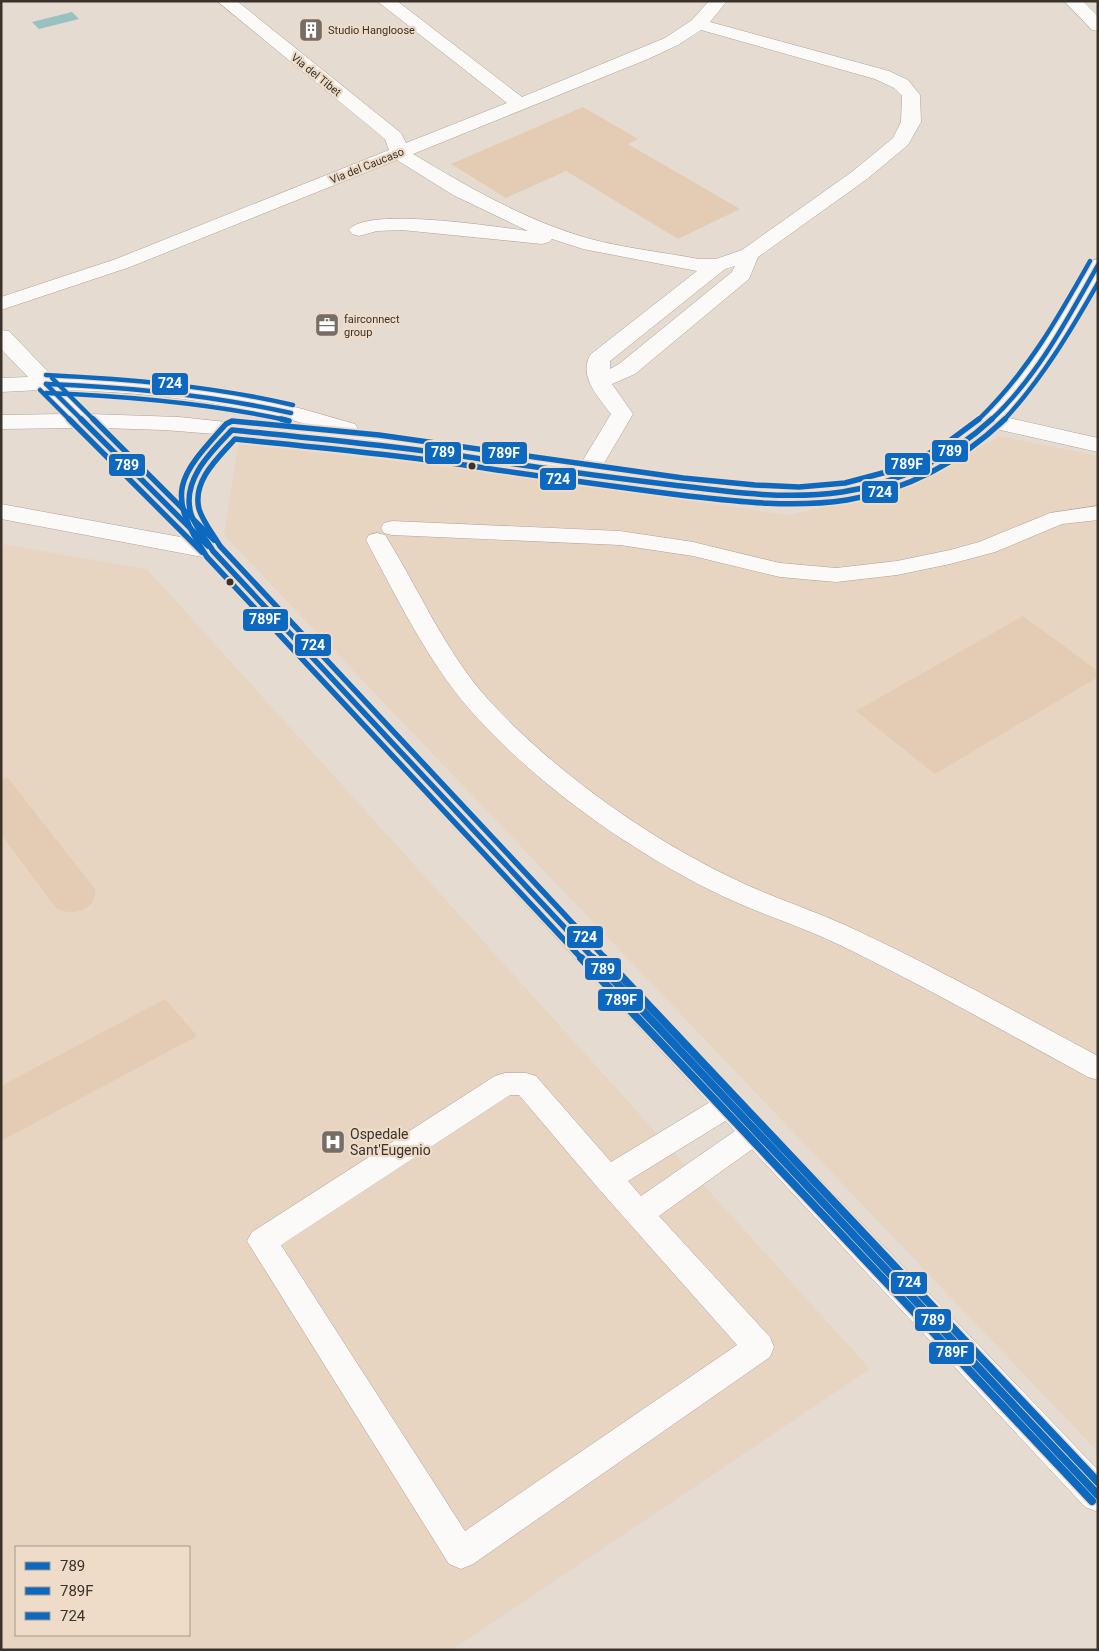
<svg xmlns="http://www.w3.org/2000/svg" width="1099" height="1651" viewBox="0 0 1099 1651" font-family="Roboto,sans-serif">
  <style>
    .built { fill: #e7d5c2; fill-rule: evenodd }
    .green { fill: #e3ccb3 }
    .water { fill: #98c2c1 }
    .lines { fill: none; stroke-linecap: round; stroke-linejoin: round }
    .service-casing { stroke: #aba29a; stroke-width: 1 }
    .minor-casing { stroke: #aba29a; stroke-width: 1 }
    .tertiary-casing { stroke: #aba29a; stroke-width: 1 }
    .service { fill: #fbfaf8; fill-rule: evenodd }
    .minor { fill: #fbfaf8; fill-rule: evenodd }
    .tertiary { fill: #fbfaf8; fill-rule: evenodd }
    .bus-1-far2-casing { stroke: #eedbc8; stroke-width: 7 }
    .bus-1-far1-casing { stroke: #eedbc8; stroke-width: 9 }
    .bus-1-casing { stroke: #eedbc8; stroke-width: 11 }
    .bus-2-far2-casing { stroke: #eedbc8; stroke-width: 7 }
    .bus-2-far1-casing { stroke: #eedbc8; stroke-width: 9 }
    .bus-2-casing { stroke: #eedbc8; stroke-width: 11 }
    .bus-3-far2-casing { stroke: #eedbc8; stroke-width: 7 }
    .bus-3-far1-casing { stroke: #eedbc8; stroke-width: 9 }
    .bus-3-casing { stroke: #eedbc8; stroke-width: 11 }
    .bus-1-far2 { stroke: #0c69bf; stroke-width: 4.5 }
    .bus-1-far1 { stroke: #0c69bf; stroke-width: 5.5 }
    .bus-1 { stroke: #0c69bf; stroke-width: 8 }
    .bus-2-far2 { stroke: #0c69bf; stroke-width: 4.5 }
    .bus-2-far1 { stroke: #0c69bf; stroke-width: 5.5 }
    .bus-2 { stroke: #0c69bf; stroke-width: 8 }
    .bus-3-far2 { stroke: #0c69bf; stroke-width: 4.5 }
    .bus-3-far1 { stroke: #0c69bf; stroke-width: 5.5 }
    .bus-3 { stroke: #0c69bf; stroke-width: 8 }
    .bus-dot { fill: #3a322b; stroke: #eedbc8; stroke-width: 2 }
    .labels { text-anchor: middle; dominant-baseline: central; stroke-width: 4.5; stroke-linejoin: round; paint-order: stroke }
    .far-poi-label { font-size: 11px; fill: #3a322b; stroke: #eedbc8; text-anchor: start }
    .far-street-label { font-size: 11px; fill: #3a322b; stroke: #eedbc8 }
    .poi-label { font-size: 14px; fill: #3a322b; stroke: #eedbc8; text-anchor: start }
    .line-badge { stroke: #eedbc8; stroke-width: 2 }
    .badge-label { font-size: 14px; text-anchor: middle; font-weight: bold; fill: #fff }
  </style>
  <rect width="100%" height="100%" fill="#e6dbd0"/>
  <g class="built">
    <path d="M1000 436 1098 456V1452L224 535 238 444 451 467 788 515 903 489Z"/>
    <path d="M1 544 147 569 870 1369 452 1650H1ZM16 1547H189V1635H16Z"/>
  </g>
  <g class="green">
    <path d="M583 107 638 139 628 144 740 209 678 239 566 171 506 198 451 164Z"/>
    <path d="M1023 616 1098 671V677L935 774 856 711Z"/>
    <path d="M7 777 95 889C97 911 71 917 56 908L1 834V780Z"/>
    <path d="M165 999 197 1036 1 1141V1086Z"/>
  </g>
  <path class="water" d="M72 12 79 19 39 29 32 22Z"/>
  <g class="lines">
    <defs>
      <g id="service">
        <path d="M1098 506V520L1062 524 995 552 950 564 897 575 836 582 780 577 693 556 620 545 392 535 384 533 381 528 384 523 392 521 620 531 693 542 780 563 836 568 897 561 950 550 979 542 1050 513Z"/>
        <path d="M377 533 385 535C419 589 443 648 486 697 550 768 643 835 730 877 772 898 817 911 860 932 941 970 1019 1014 1098 1056V1080L1088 1077C1007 1033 926 987 842 946 799 925 753 912 710 890 623 846 535 783 470 710 427 660 397 598 366 540L369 535Z"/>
        <path d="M505 1073H526L536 1076 611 1162 720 1096 730 1093 740 1096 744 1104 740 1112 628 1181 641 1196 745 1124 755 1120 765 1124 769 1132 765 1140 659 1216 770 1337 774 1347 770 1357 473 1564 461 1569 449 1564 247 1241 252 1232 495 1076ZM510 1095H519L598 1188 737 1345 465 1531 281 1245Z"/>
      </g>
      <g id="minor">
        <path d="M217 1H237L401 133 406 143 507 103 377 1H397L522 97 665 38 692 20 709 1H727L710 22 889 71 908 80 920 95 921 122 908 145 867 179 758 257 749 279 635 374 612 384 633 414 594 480 586 482 578 480 574 475 611 414C599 398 577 375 591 354L697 271 583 249 552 239 549 242 542 244 402 230 377 231 359 236 352 234 349 230C365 206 498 227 528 231L453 195 397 160 130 267 1 310V297L116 259 389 150 385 139ZM701 30 875 79 894 88 902 96 901 122 893 138 853 171 742 250 716 259H699C662 252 623 248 587 238 525 220 468 187 413 154L648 59 678 45ZM735 266 732 272 619 364 610 369V361L725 269Z"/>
        <path d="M991 414 1098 438V452L983 426 980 421 983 416Z"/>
        <path d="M1 504 213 543 222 545 225 551 222 557 213 559 1 519Z"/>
      </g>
      <g id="tertiary">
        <path d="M1064 1H1083L1098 16V31L1092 30Z"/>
        <path d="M1098 259C1098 266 1099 276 1098 283 1096 291 1089 299 1086 305 1073 326 1061 348 1047 368 986 454 903 501 797 502 754 503 711 496 669 492 590 483 512 472 434 459 369 448 303 445 238 437 220 457 193 481 202 511 204 520 210 527 215 535L213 538 766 1123 1098 1470V1512L1085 1507 744 1141 204 557 76 428 1 429V415L63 414 41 390 1 392V378L28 377 1 349V330L9 331 53 377C121 377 191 384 259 398 291 405 323 415 355 424L358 429 355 434 351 435C408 440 465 451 522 459 573 467 625 472 676 478 736 485 797 493 856 481 897 473 941 452 973 425 1024 381 1054 322 1088 265L1091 261ZM66 390C130 392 195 398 258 412 285 417 312 426 339 434L179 417 89 414ZM102 428 164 430 215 434C198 453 176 475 177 502Z"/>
      </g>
    </defs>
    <use href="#service" class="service-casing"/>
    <use href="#minor" class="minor-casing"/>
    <use href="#tertiary" class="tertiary-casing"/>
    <use href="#service" class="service"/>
    <use href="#minor" class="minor"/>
    <use href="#tertiary" class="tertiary"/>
    <defs>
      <g id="bus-1-far2">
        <path d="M46 384 82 420"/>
        <path d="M46 384C129 387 210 395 291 413"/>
        <path d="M991 420C1037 377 1067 320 1098 265"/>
      </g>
      <g id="bus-1-far1">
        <path d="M81 419 208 546"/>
        <path d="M594 959 213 551C206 539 195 527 191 514 181 480 211 452 232 430 320 439 407 447 494 461 554 470 613 478 673 485 729 492 786 500 842 492 898 484 951 457 992 419"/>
      </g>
      <path id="bus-1" d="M593 958 1098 1495"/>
      <g id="bus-2-far2">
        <path d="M40 390 70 420"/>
        <path d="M46 393C127 396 207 403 286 420"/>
        <path d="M978 420C1026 374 1058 318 1090 261"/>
      </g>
      <g id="bus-2-far1">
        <path d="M69 419 202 552"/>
        <path d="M281 419 289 421"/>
        <path d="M582 959 207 557C165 492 177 478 226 424L232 421 379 435 683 478 755 485 799 487 845 483 894 470 940 448 979 419"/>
      </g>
      <path id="bus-2" d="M581 958 1092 1501"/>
      <g id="bus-3-far2">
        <path d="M46 375C129 379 212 386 293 405"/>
        <path d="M52 378 94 420"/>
        <path d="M1004 420C1042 379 1070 332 1098 283"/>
      </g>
      <g id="bus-3-far1">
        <path d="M93 419 214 540"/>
        <path d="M606 959 220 546C213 534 203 522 199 509 192 481 218 458 235 439 323 448 410 456 497 470 561 479 624 488 688 496 741 502 794 508 847 500 907 490 961 461 1005 419"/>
      </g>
      <path id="bus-3" d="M604 958 1098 1482"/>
    </defs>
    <use href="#bus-1-far2" class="bus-1-far2-casing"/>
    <use href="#bus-1-far1" class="bus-1-far1-casing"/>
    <use href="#bus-1" class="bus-1-casing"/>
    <use href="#bus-2-far2" class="bus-2-far2-casing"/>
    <use href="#bus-2-far1" class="bus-2-far1-casing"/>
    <use href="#bus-2" class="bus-2-casing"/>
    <use href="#bus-3-far2" class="bus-3-far2-casing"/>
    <use href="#bus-3-far1" class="bus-3-far1-casing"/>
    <use href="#bus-3" class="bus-3-casing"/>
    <use href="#bus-1-far2" class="bus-1-far2"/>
    <use href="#bus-1-far1" class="bus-1-far1"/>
    <use href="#bus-1" class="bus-1"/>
    <use href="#bus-2-far2" class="bus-2-far2"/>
    <use href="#bus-2-far1" class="bus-2-far1"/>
    <use href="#bus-2" class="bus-2"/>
    <use href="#bus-3-far2" class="bus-3-far2"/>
    <use href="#bus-3-far1" class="bus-3-far1"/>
    <use href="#bus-3" class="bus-3"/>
  </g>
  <defs>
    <symbol id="building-square" viewBox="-11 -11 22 22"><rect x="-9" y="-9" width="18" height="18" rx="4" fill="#766d65" stroke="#eedbc8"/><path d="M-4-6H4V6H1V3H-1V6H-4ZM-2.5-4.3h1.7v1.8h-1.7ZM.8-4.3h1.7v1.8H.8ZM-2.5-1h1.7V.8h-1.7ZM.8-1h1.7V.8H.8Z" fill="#fff"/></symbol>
    <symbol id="office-square" viewBox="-11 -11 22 22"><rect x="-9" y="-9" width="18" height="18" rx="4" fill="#766d65" stroke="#eedbc8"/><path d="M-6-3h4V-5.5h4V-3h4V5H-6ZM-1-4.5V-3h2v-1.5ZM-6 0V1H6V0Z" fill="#fff"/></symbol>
    <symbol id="hospital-square" viewBox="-11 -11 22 22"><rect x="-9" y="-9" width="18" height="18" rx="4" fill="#766d65" stroke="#eedbc8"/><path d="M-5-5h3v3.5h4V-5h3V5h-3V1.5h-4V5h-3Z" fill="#fff"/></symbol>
  </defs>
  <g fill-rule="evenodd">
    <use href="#building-square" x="297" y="16" width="28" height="28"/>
    <use href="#office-square" x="313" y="311" width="28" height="28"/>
    <use href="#hospital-square" x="319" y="1128" width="28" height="28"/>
  </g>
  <g class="bus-dot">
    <circle cx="472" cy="466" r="4.5"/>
    <circle cx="230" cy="582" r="4.5"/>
  </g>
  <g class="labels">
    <g class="far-poi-label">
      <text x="328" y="30">Studio Hangloose</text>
      <text x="344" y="319">fairconnect<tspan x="344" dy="13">group</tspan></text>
    </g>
    <g class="far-street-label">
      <text transform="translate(316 75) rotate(39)">Via del Tibet</text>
      <text transform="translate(367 166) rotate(-22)">Via del Caucaso</text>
    </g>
    <g class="poi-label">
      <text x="350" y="1134">Ospedale<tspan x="350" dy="16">Sant'Eugenio</tspan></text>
    </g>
  </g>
  <g class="line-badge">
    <rect x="151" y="372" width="38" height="24" rx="5" fill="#0c69bf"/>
    <rect x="931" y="439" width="38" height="24" rx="5" fill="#0c69bf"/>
    <rect x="424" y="441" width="38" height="24" rx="5" fill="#0c69bf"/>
    <rect x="481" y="441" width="47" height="24" rx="5" fill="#0c69bf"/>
    <rect x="884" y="452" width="47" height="24" rx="5" fill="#0c69bf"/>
    <rect x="108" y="453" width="38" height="24" rx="5" fill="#0c69bf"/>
    <rect x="539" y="467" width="38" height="24" rx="5" fill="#0c69bf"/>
    <rect x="861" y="480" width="38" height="24" rx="5" fill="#0c69bf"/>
    <rect x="242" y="608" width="47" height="24" rx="5" fill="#0c69bf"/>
    <rect x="294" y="633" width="38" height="24" rx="5" fill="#0c69bf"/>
    <rect x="566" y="925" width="38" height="24" rx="5" fill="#0c69bf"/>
    <rect x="584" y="957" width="38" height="24" rx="5" fill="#0c69bf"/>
    <rect x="597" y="988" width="47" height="24" rx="5" fill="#0c69bf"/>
    <rect x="890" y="1271" width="38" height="24" rx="5" fill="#0c69bf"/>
    <rect x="914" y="1308" width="38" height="24" rx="5" fill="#0c69bf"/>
    <rect x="928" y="1341" width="47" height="24" rx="5" fill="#0c69bf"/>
  </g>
  <g class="badge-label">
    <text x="170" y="388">724</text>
    <text x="950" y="456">789</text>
    <text x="443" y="457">789</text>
    <text x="504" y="458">789F</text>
    <text x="907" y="469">789F</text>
    <text x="127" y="470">789</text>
    <text x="558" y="484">724</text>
    <text x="880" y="497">724</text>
    <text x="265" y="624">789F</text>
    <text x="313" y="650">724</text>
    <text x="585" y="942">724</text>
    <text x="603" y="974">789</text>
    <text x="621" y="1005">789F</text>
    <text x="909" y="1287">724</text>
    <text x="933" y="1325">789</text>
    <text x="952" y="1357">789F</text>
  </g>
  <rect width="1099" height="1651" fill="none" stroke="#3a322b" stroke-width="5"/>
  <rect x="15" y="1546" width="175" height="90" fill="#eedbc8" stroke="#a69789"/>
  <rect x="25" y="1562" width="25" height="8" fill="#0c69bf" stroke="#a69789"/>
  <text x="60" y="1571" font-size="15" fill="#3a322b">789</text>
  <rect x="25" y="1587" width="25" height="8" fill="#0c69bf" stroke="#a69789"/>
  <text x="60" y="1596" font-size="15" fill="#3a322b">789F</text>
  <rect x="25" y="1612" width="25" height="8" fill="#0c69bf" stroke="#a69789"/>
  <text x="60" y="1621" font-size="15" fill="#3a322b">724</text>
</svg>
